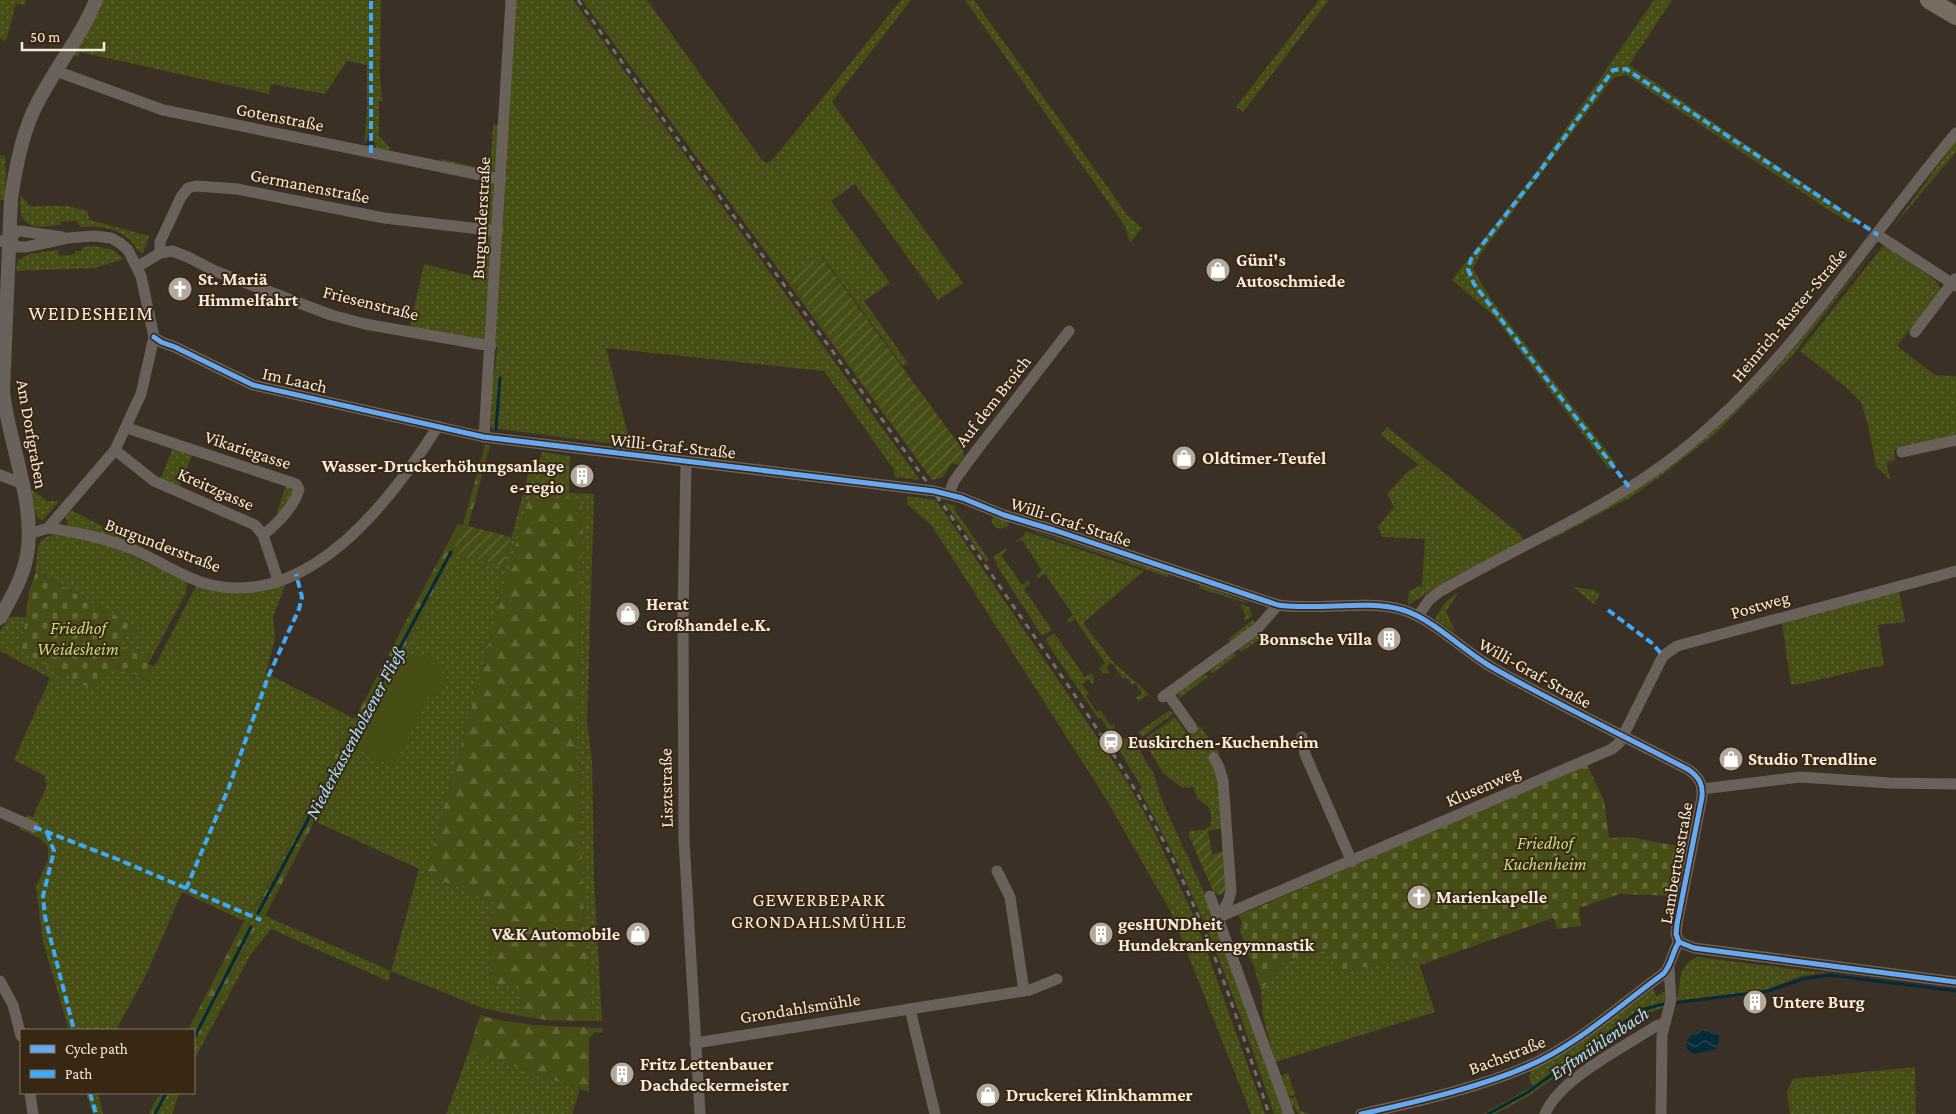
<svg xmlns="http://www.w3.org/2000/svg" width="1956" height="1114" viewBox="0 0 1956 1114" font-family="'Crimson Pro',serif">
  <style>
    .grass { fill: url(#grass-dots) }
    .forest { fill: url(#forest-firs) }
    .cemetery { fill: url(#cemetery-stones) }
    .garden { fill: url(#garden-furrows) }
    .pitch { fill: #464e16 }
    .water { fill: url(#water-waves) }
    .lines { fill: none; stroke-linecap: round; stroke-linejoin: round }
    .stream { stroke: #052b39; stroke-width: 3 }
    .minor { stroke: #69615a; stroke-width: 11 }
    .tertiary { stroke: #69615a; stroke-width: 14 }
    .primary { stroke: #796c60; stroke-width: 18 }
    .rail { stroke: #756e66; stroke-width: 3; stroke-dasharray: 6 6; stroke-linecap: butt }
    .quiet { stroke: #3fa9f5; stroke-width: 4; stroke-dasharray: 8 4; stroke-linecap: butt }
    .cycleway-casing { stroke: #382713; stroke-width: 8 }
    .cycleway { stroke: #66a8f1; stroke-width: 5 }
    .labels { text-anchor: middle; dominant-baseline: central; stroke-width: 4; stroke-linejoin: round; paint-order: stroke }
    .street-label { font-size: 18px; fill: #f5eadd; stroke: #382713 }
    .poi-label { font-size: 18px; font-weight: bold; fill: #f5eadd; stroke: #382713; text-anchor: start }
    .park-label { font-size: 18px; font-style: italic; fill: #c6da7c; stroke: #382713 }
    .water-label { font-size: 19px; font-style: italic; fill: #a6e2fe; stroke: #382713 }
    .neighbourhood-label { font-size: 19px; letter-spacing: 1px; fill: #f5eadd; stroke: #382713 }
    .quarter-label { font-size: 20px; letter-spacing: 1px; fill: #f5eadd; stroke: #382713 }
  </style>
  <defs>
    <pattern id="grass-dots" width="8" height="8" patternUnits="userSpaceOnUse" patternTransform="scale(1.25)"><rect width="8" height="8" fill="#464e16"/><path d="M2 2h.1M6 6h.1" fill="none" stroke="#616837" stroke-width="1.8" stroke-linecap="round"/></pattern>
    <pattern id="forest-firs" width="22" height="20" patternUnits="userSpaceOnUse" patternTransform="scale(1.25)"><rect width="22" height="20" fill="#464e16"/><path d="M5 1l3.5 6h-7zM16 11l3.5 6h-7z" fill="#616837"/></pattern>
    <pattern id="cemetery-stones" width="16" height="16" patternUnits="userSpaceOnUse" patternTransform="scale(1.25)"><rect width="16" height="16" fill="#464e16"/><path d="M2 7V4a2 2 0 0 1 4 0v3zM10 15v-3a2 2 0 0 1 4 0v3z" fill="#616837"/></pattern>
    <pattern id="garden-furrows" width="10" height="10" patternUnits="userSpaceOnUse" patternTransform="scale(1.25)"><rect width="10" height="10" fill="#464e16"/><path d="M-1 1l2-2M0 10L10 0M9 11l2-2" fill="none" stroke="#616837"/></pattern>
    <pattern id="water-waves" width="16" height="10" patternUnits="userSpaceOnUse" patternTransform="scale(1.25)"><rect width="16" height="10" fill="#052b39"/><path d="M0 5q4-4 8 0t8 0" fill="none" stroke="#2a4a55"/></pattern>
  </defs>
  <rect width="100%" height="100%" fill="#3b3025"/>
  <g class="grass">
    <path d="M0 0H26L25 5 16 3 6 41 0 39Z"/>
    <path d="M102 0H381L380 75 382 101H379V136L390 148 388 151 376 149 372 132 370 131 364 145 367 112V65L347 61 325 94 271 84 269 94 80 52 78 57 73 54Z"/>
    <path d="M514 0H573L920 480 894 477V470L824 371 606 348 631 446 491 428 492 384 498 347 495 346Z"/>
    <path d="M582 0H647L762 160 766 163 771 161 788 141 901 0H911L832 102 963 283 938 300 855 184 831 201 890 283 864 301 908 363 903 366 822 256 789 278 932 480Z"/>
    <path d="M965 0H974L1128 216 1142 228 1130 243 1125 226Z"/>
    <path d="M1319 0H1329L1243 112 1236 107Z"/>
    <path d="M1654 0H1672L1629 65 1856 219 1854 223 1849 222 1824 207 1626 75 1614 77 1480 255 1473 269 1491 299 1616 463 1609 469 1492 314 1452 280 1538 169Z"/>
    <path d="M493 124 501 126 496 169 491 172 441 163V159L481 168 491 159Z"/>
    <path d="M1956 141V152L1892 228Z"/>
    <path d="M0 155 5 156 6 179 4 200H0Z"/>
    <path d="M387 161 490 180 495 184 492 225 479 224 488 216 489 191 482 181Z"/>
    <path d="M20 195 30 206H68L87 211 90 220 149 236 143 253C137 251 134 244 129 239 115 227 98 226 80 227L77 221 61 222V225C46 225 30 233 21 215Z"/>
    <path d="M478 233 491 235 485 339 482 340 410 327 424 264 484 279 486 244Z"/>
    <path d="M94 246 114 250 123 259 95 268 16 271 18 260 29 254 57 250 60 256 75 254V251H81L83 247Z"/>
    <path d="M1883 246 1889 248 1935 280 1941 289 1897 346 1935 375 1956 376V437L1896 449 1894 451 1895 460 1886 463 1891 481 1876 466 1868 425 1861 402 1847 388 1800 351Z"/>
    <path d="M1876 248 1792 356 1718 431 1665 473 1631 497 1543 544 1681 458 1714 431 1772 374Z"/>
    <path d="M1387 427 1521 535 1524 541 1453 577 1408 605 1409 591 1422 585 1425 539 1382 537 1378 527 1394 507 1387 494 1408 471 1419 465 1381 435Z"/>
    <path d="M173 448 193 454 179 487 160 480Z"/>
    <path d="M542 452 570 456 569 493 594 494 587 723 592 760 594 879 602 1021H593L584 923 580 787 576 755 583 513 581 502 528 500 426 874 493 902 490 985 522 986 521 1016 482 1008 391 971 388 981 271 929 251 954 194 1060V1050L257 927 182 892 147 973 116 1030H69L43 942 36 887 48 859V847L40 838 19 829 27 820V815L33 817 46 787 45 776 14 760 50 678 0 651V632L9 617H25L21 651 110 665 122 671 124 668 147 681 196 586 287 581 273 617 275 638 266 673 355 719 254 911 391 971 419 869 314 821 392 672 356 748 393 767 430 692 438 696 447 678 440 675 444 667 397 663 453 553 504 566 531 464 538 465Z"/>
    <path d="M286 485 294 487V490L280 516 276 515Z"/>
    <path d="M31 489 47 501H59L43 520 39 519 35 513Z"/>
    <path d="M908 496 936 500 1126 780 1152 827 1196 921 1265 1114H1251L1172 914 1106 799 932 526 907 504Z"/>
    <path d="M945 503 956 506 955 510 989 560 986 562Z"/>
    <path d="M71 510 144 548 143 550 68 525 65 515Z"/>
    <path d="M993 516 1008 522 1009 526 1001 529 995 527 991 521Z"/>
    <path d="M1025 531 1144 571 1083 623 1114 663 1149 694 1139 701 1136 698 1142 693 1135 683 1132 685 1126 677 1123 679 1112 663 1106 667 1110 674 1103 673 1099 668 1105 663 1075 619 1069 623 1067 620 1073 615 1045 574 1038 578 1036 575 1042 571 1022 540 1014 543 1024 536Z"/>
    <path d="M1035 531 1168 574V577L1035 532Z"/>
    <path d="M56 534 82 538 123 551 187 583 186 593 152 657 140 656 120 645 128 631 134 634 137 627 35 571C40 553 31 539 56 534Z"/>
    <path d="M1006 548 1007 550 1001 555 1022 585 1028 581 1030 584 1024 589 1052 630 1042 636 996 564 997 562 993 557Z"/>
    <path d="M1200 585 1247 602 1246 603 1199 588Z"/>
    <path d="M1573 587 1594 590 1600 594 1594 604Z"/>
    <path d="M1899 591 1905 622 1878 625 1884 666C1852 670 1822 681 1791 685L1782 623Z"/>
    <path d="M1459 592 1446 611 1455 632 1435 619 1445 602Z"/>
    <path d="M1240 604 1249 607 1252 616 1244 621 1245 615Z"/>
    <path d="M1254 619 1255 624 1231 643 1228 639Z"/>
    <path d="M1054 633 1085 677 1091 673 1094 678 1093 685 1088 679 1082 684 1089 694 1086 696 1097 712 1100 710 1111 726 1114 724 1115 728 1111 730 1114 735 1113 736 1100 717 1098 718 1045 640Z"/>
    <path d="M1258 635 1260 639 1241 652 1239 649Z"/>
    <path d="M1234 653 1236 656 1213 673 1210 670Z"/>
    <path d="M1205 674 1208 677 1180 698 1177 694Z"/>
    <path d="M1170 710 1173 714 1142 737 1138 732Z"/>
    <path d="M1175 717 1188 735 1200 726 1220 754 1210 757 1218 777 1221 828 1189 836V831L1204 830 1211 826V814L1208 806 1198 799 1193 787 1182 788 1163 773 1143 740Z"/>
    <path d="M1132 734 1148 766 1153 772 1163 803 1203 890 1284 1112 1282 1114H1274C1237 1003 1198 892 1139 790L1142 788 1116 745Z"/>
    <path d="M1252 910C1235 933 1252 942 1252 964L1240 930 1242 922 1238 915Z"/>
    <path d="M1329 949 1336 973 1417 957 1435 1012 1275 1062 1263 1016 1261 991 1254 969 1262 991C1283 957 1291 958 1329 949Z"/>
    <path d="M1698 957 1816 972H1829L1801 976 1765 990 1677 1001C1680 984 1678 963 1698 957Z"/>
    <path d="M1653 989 1657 997 1664 992 1665 994V1007L1642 1015 1527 1097 1495 1114H1483L1533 1086 1528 1075 1531 1074 1530 1071 1574 1048Z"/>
    <path d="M469 1051 580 1089 572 1114H446Z"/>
    <path d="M1915 1067 1916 1114H1790L1787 1091 1793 1079Z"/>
    <path d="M1288 1073 1295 1095 1287 1097 1279 1076Z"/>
    <path d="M86 1093H98L103 1114H93Z"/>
    <path d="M162 1093H179L172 1114H149L155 1101Z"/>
    <path d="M1296 1097 1300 1111 1311 1114H1299L1294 1106 1291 1107 1288 1099Z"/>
  </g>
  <g class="forest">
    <path d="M485 445 490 446 468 526 398 660 388 655 458 524 463 525Z"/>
    <path d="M528 500 581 502 583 513 576 755 580 787 584 923 593 1021 546 1020 521 1016 522 986H490L493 902 426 874Z"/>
    <path d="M383 665 392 672 265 916 254 912Z"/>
    <path d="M244 921 257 926 194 1050V1030H188Z"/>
    <path d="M480 1015C519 1027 562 1026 602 1028L603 1033 595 1032 589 1039V1092L469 1051Z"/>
  </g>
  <g class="cemetery">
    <path d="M36 572 137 627 134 634 128 631 120 645 140 656 152 657 148 664 155 667 148 681 124 668 122 671 110 665 95 691 21 651 29 592Z"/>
    <path d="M1587 764 1604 801 1609 838 1628 837 1684 847 1675 896 1619 894 1579 908 1581 926 1557 929 1553 918 1420 965 1417 957 1336 973 1328 949C1293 957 1280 958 1262 992L1243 932 1245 919 1252 910Z"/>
  </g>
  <g class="garden">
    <path d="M821 256 963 450 964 456 958 465 952 463 943 477 932 480 789 278Z"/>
    <path d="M468 526 511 537 504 566 453 553Z"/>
    <path d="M1208 831 1212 854 1223 852 1226 890 1222 895 1214 893 1189 836Z"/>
  </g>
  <path class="pitch" d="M419 652 444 666 441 675 447 678 438 696 430 693 393 767 356 748 397 663Z"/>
  <path class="water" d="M1701 1031 1715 1032 1719 1036V1043L1716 1049 1694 1054 1687 1049C1684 1039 1692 1033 1701 1031Z"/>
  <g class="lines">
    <g class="stream">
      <path d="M496 429 500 378"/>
      <path d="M258 913 451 552"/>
      <path d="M1673 1003 1768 991 1803 979 1829 975 1956 991"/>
      <path d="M194 1038 251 927"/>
      <path d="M155 1114 166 1093"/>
      <path d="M1488 1114 1528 1092 1641 1010 1667 1003"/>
    </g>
    <g class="minor">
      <path d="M56 71 163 110 501 179"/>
      <path d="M1878 235 1956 286"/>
      <path d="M10 240 17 247H26L68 238 94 236 111 238 120 243 128 250 141 276 154 337 141 394 115 450 48 528 29 534"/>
      <path d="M0 241 10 240 17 231H21L62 237"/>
      <path d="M160 253V242L181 197 188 188 196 186 237 189 384 218 498 231"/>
      <path d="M137 267 160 253 172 251 188 257 215 271 331 315 365 324 491 346"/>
      <path d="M1915 332 1955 279"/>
      <path d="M154 337 161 342 175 347 253 385 484 437 934 491 962 498 1004 515 1054 530 1278 605C1319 611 1367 599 1403 610 1435 620 1464 652 1495 669 1558 705 1625 736 1689 770 1700 778 1703 785 1702 797L1677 924 1676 934 1679 942"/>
      <path d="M127 428 296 484 299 489C294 508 278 523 263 535"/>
      <path d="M484 437 511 0"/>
      <path d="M115 450 154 481 255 525 263 535 278 580"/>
      <path d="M1902 452 1956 440"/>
      <path d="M686 462 683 616 684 840 700 1114"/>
      <path d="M0 475 21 483"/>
      <path d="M949 494 954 481 973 455 1069 331"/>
      <path d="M48 528C76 532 105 538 132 549 156 559 178 575 204 583 307 613 391 501 438 426"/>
      <path d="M1418 616 1429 600 1439 592C1519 545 1607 510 1680 452 1792 363 1865 241 1956 133"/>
      <path d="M1168 694 1192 728"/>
      <path d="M1163 697 1257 629 1278 605"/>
      <path d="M1302 737 1305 754 1352 862"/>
      <path d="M1214 758 1219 767 1223 781 1231 891 1228 902 1219 917"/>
      <path d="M1702 789 1800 777 1890 783 1956 784"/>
      <path d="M0 812 34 827"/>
      <path d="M997 871 1010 897 1024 991"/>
      <path d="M1210 896 1289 1114"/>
      <path d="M1219 917 1612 749 1620 742 1663 656 1677 646 1956 571"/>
      <path d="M1679 942 1694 948 1956 982"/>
      <path d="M0 981 13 1005 21 1036"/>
      <path d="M910 1009 935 1114"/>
      <path d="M695 1043 1030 990 1057 979"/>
      <path d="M30 1093 33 1114"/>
      <path d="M1361 1114C1416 1102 1491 1085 1541 1060 1586 1037 1623 1003 1663 974 1672 965 1672 952 1679 942"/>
      <path d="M1545 1114C1559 1079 1624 1047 1656 1026L1665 1023"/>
      <path d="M1661 1114 1662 1035 1671 1000 1669 967"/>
    </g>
    <path class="tertiary" d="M0 618C11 598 23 578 27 555 36 504 9 444 3 392L11 198C16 168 21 139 33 112 51 72 80 40 96 0"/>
    <path class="primary" d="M1929 0 1956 16"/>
    <path class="rail" d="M578 0C714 193 858 381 992 575 1054 666 1121 756 1170 854 1211 937 1240 1026 1269 1114"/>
    <g class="quiet">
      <path d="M371 153V0"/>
      <path d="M1629 487 1474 284 1468 269 1471 259 1540 171 1613 70 1626 69 1638 77 1878 235"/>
      <path d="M1608 610 1653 644 1663 656"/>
      <path d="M34 827 117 859 261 920"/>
      <path d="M47 833 54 851 43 896 45 917 74 1030"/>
      <path d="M186 889 229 787 268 677 299 609 302 597 296 574"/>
      <path d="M90 1093 96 1114"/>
    </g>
    <defs>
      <g id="cycleway">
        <path d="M154 337 161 342 175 347 253 385 484 437 934 491 962 498 1004 515 1054 530 1278 605C1319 611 1367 599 1403 610 1435 620 1464 652 1495 669 1558 705 1625 736 1689 770 1700 778 1703 785 1702 797L1677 924 1676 934 1679 942"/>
        <path d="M1679 942 1694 948 1956 982"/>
        <path d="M1361 1114C1416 1102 1491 1085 1541 1060 1586 1037 1623 1003 1663 974 1672 965 1672 952 1679 942"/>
      </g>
    </defs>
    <use href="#cycleway" class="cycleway-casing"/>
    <use href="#cycleway" class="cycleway"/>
  </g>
  <defs>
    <symbol id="shop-disc" viewBox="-11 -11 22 22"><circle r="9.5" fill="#b4a99d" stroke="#382713"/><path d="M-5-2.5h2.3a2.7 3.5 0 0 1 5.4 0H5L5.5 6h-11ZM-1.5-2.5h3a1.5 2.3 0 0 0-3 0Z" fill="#fff"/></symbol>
    <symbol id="church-disc" viewBox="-11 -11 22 22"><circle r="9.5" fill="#b4a99d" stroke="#382713"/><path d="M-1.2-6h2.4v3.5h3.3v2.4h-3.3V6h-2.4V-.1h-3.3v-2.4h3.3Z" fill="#fff"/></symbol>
    <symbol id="building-disc" viewBox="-11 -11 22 22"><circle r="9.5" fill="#b4a99d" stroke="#382713"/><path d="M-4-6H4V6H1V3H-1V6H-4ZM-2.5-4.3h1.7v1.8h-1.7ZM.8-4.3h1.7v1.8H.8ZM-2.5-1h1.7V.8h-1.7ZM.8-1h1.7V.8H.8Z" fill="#fff"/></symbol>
    <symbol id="station-disc" viewBox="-11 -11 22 22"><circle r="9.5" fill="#b4a99d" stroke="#382713"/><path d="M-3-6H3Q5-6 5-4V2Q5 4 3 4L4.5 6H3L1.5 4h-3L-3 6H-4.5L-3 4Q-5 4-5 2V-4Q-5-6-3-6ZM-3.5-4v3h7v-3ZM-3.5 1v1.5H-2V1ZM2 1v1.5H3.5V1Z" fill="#fff"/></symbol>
  </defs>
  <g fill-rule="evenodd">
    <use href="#shop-disc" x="1204" y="256" width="28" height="28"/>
    <use href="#church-disc" x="166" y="275" width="28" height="28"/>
    <use href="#shop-disc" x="1170" y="444" width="28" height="28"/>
    <use href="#building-disc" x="568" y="462" width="28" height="28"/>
    <use href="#shop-disc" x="614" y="600" width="28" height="28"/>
    <use href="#building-disc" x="1375" y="625" width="28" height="28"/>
    <use href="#station-disc" x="1097" y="728" width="28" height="28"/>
    <use href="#shop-disc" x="1717" y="745" width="28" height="28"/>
    <use href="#church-disc" x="1405" y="883" width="28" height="28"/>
    <use href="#shop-disc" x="624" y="920" width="28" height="28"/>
    <use href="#building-disc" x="1087" y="920" width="28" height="28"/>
    <use href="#building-disc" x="1741" y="988" width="28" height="28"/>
    <use href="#building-disc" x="608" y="1060" width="28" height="28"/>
    <use href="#shop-disc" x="974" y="1081" width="28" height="28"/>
  </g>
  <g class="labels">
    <g class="street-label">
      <text transform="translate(280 117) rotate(11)">Gotenstraße</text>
      <text transform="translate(310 186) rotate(11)">Germanenstraße</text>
      <text transform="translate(481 218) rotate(-87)">Burgunderstraße</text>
      <text transform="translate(371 303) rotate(14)">Friesenstraße</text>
      <text transform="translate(1789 315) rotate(-50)">Heinrich-Ruster-Straße</text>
      <text transform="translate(295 380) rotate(13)">Im Laach</text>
      <text transform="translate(993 401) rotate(-52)">Auf dem Broich</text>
      <text transform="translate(32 434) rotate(80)">Am Dorfgraben</text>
      <text transform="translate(673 446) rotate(6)">Willi-Graf-Straße</text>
      <text transform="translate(248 450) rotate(18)">Vikariegasse</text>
      <text transform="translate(216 489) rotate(24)">Kreitzgasse</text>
      <text transform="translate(1071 522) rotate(18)">Willi-Graf-Straße</text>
      <text transform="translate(163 545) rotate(21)">Burgunderstraße</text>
      <text transform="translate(1760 605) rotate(-16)">Postweg</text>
      <text transform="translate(1535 673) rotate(29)">Willi-Graf-Straße</text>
      <text transform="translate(1483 786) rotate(-23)">Klusenweg</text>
      <text transform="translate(666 788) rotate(-91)">Lisztstraße</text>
      <text transform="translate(1676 863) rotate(-80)">Lambertusstraße</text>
      <text transform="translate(800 1008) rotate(-9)">Grondahlsmühle</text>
      <text transform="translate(1507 1055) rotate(-21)">Bachstraße</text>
    </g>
    <g class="poi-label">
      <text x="1236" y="260">Güni's<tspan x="1236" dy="21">Autoschmiede</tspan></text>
      <text x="198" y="279">St. Mariä<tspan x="198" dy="21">Himmelfahrt</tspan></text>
      <text x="1202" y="458">Oldtimer-Teufel</text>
      <text x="564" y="466" text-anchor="end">Wasser-Druckerhöhungsanlage<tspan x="564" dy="21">e-regio</tspan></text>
      <text x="646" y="604">Herat<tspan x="646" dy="21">Großhandel e.K.</tspan></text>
      <text x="1372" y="639" text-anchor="end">Bonnsche Villa</text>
      <text x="1128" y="742">Euskirchen-Kuchenheim</text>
      <text x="1748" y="759">Studio Trendline</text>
      <text x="1436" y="897">Marienkapelle</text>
      <text x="1118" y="924">gesHUNDheit<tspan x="1118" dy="21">Hundekrankengymnastik</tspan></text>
      <text x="620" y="934" text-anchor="end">V&amp;K Automobile</text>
      <text x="1772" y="1002">Untere Burg</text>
      <text x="640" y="1064">Fritz Lettenbauer<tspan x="640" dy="21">Dachdeckermeister</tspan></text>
      <text x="1006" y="1095">Druckerei Klinkhammer</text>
    </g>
    <g class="park-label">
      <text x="78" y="628">Friedhof<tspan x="78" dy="21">Weidesheim</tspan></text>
      <text x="1545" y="843">Friedhof<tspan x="1545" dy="21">Kuchenheim</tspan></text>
    </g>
    <g class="water-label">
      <text transform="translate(355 733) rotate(-62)">Niederkastenholzener Fließ</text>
      <text transform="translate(1599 1043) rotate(-34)">Erftmühlenbach</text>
    </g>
    <g class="neighbourhood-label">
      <text x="819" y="899">GEWERBEPARK<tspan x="819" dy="22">GRONDAHLSMÜHLE</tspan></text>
    </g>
    <g class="quarter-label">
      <text x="91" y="313">WEIDESHEIM</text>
    </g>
  </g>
  <rect x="20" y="1029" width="175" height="65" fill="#382713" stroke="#847564"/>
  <rect x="30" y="1045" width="25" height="8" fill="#66a8f1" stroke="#847564"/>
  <text x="65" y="1054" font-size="15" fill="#f5eadd">Cycle path</text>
  <rect x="30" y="1070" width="25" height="8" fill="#3fa9f5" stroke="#847564"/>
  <text x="65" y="1079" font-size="15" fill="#f5eadd">Path</text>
  <path d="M22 42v8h82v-8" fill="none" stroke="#f5eadd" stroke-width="2.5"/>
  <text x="30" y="42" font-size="15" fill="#f5eadd" stroke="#382713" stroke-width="4" paint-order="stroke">50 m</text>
</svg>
